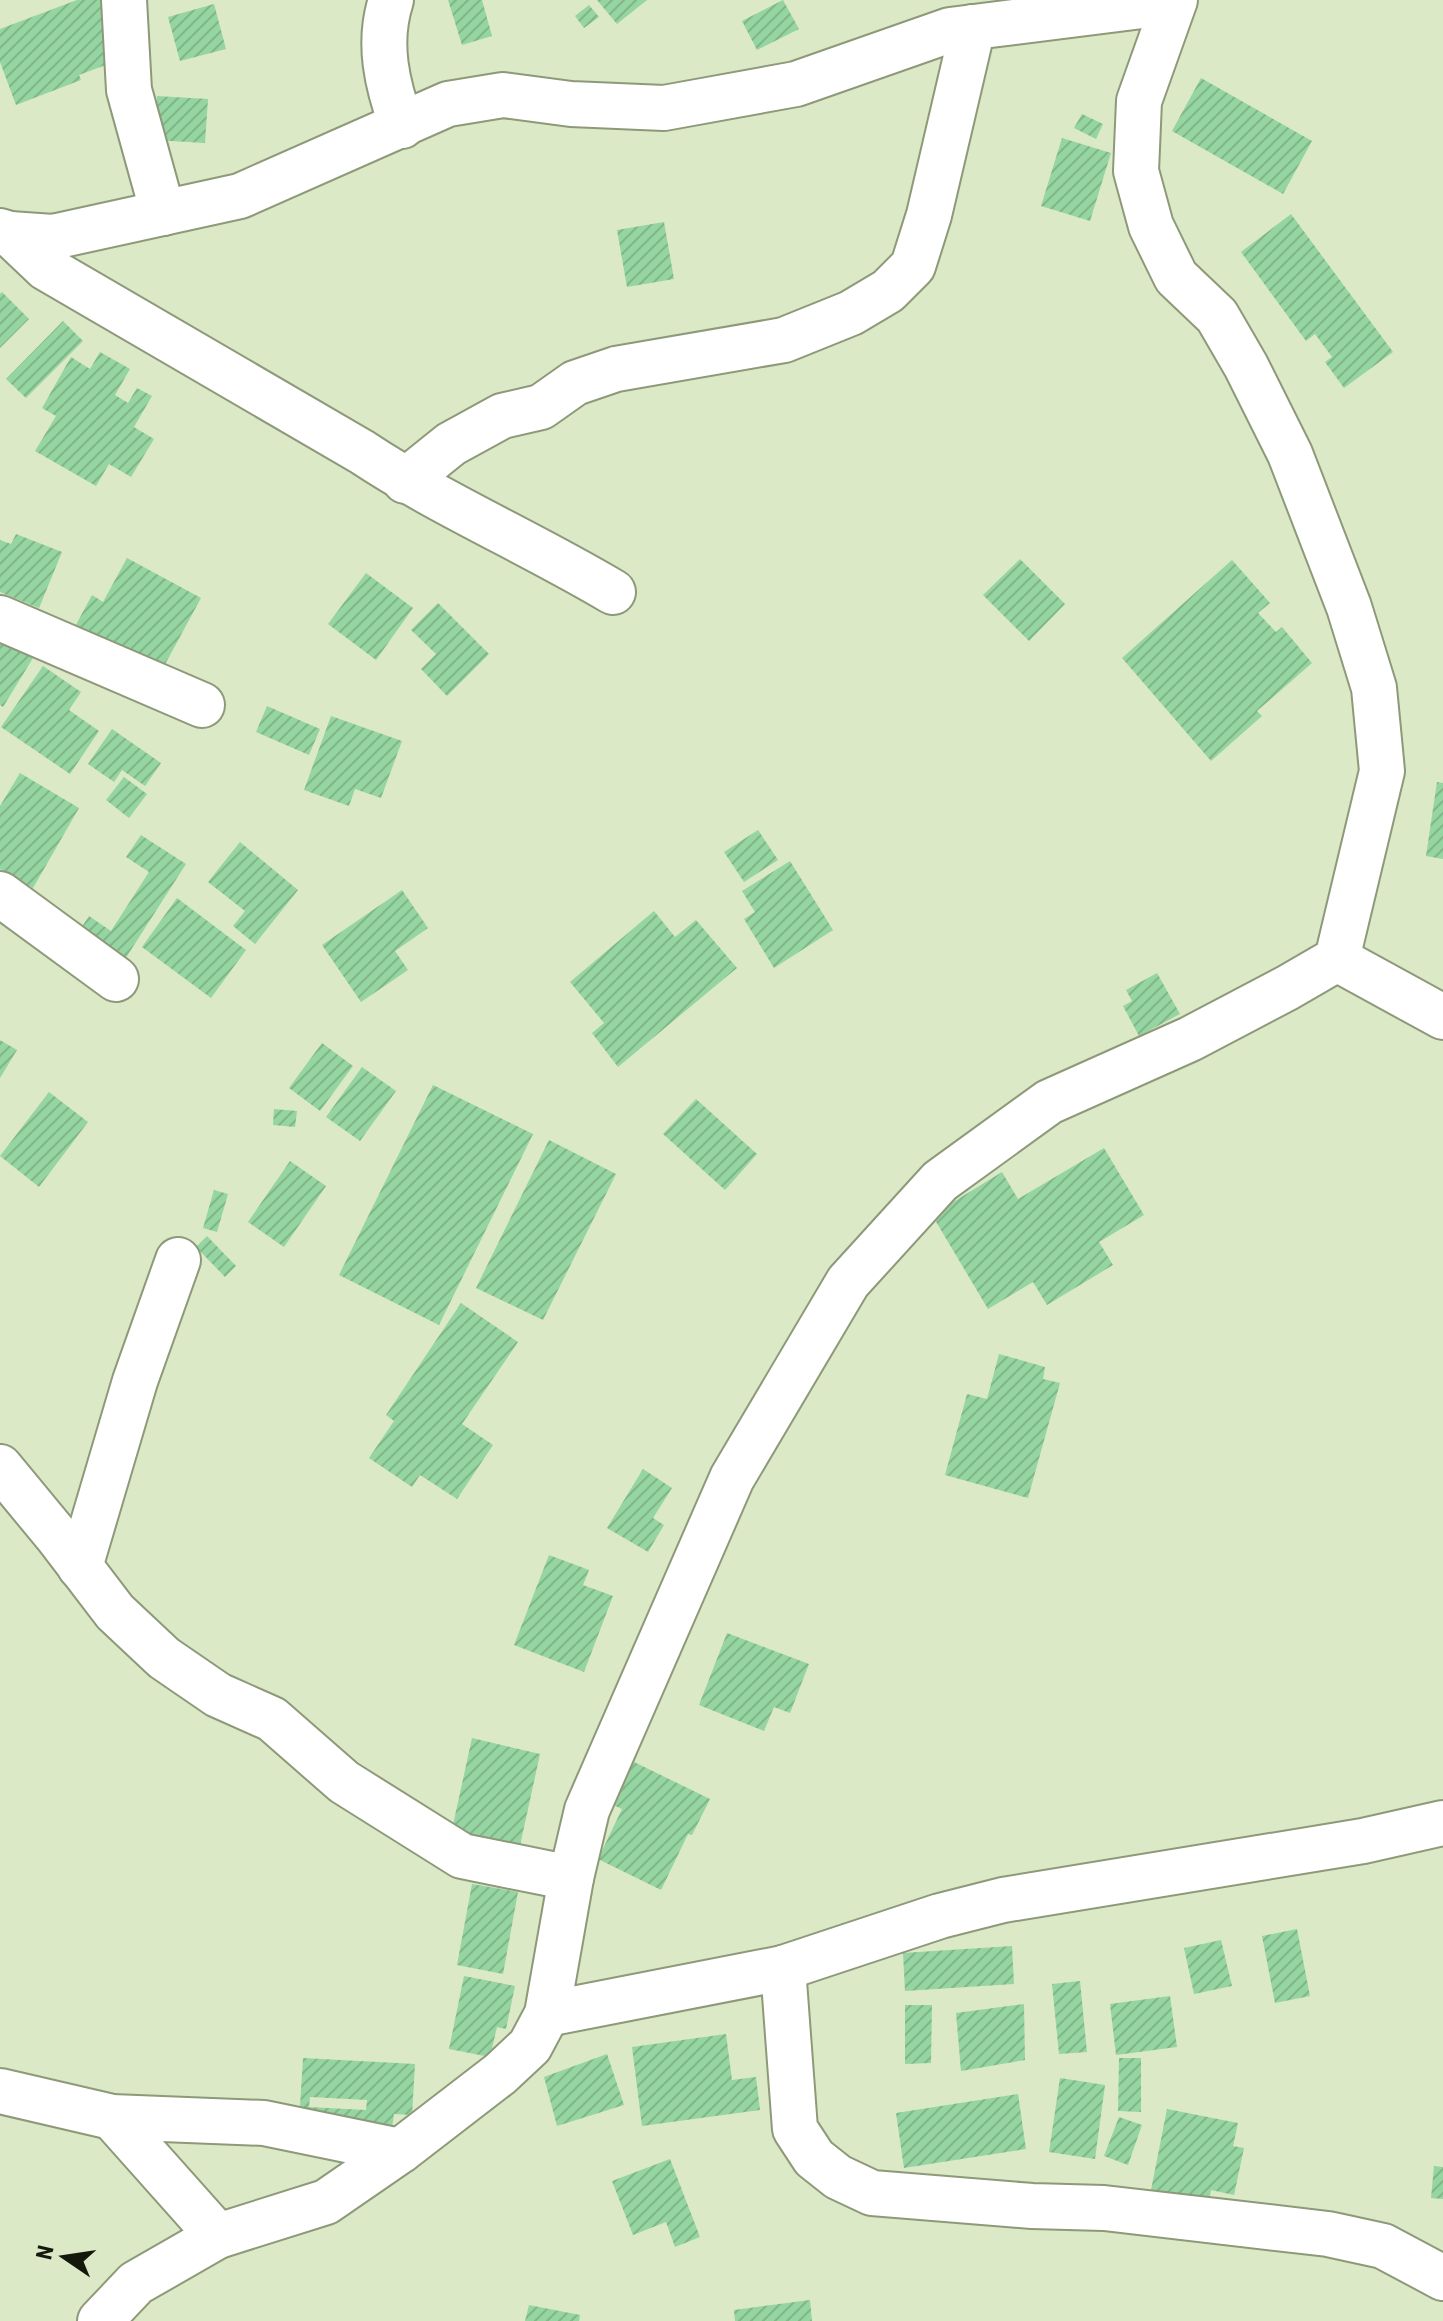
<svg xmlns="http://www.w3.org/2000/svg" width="1443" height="2321" viewBox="0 0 1443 2321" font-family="'Roboto Condensed',sans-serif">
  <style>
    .building { fill: url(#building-hatch); fill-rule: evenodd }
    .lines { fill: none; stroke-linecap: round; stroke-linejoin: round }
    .street-casing { stroke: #8d9979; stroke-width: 48 }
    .street { stroke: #fff; stroke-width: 44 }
  </style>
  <defs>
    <pattern id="building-hatch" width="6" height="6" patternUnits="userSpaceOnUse" patternTransform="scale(2)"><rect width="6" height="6" fill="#95d5a2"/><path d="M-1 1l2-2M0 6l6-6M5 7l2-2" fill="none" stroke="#80b68a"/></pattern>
  </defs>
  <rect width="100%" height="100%" fill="#dbe9c6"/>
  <g class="building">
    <path d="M77 0H102L114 32 119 60 79 75 81 80 16 105 0 62V29Z"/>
    <path d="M448 0H482L492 36 462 45Z"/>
    <path d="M597 0H647L617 24Z"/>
    <path d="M783 0 799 29 757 50 742 21Z"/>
    <path d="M214 4 226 49 180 61 168 17Z"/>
    <path d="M589 5 599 17 584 28 575 16Z"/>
    <path d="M1201 78 1312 141 1283 194 1172 131Z"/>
    <path d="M157 96 208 99 205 143 154 140Z"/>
    <path d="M1082 114 1103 124 1096 139 1074 128Z"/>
    <path d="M1062 138 1111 153 1090 221 1041 206Z"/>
    <path d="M1291 214 1393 352 1344 388 1325 362 1332 357 1315 334 1306 341 1241 252Z"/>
    <path d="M664 222 674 279 627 287 617 230Z"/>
    <path d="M2 292 29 319 0 348V294Z"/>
    <path d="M63 321 83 341 26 398 6 379Z"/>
    <path d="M100 352 130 369 115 395 128 403 137 388 152 396 134 427 154 439 131 477 109 464 96 486 35 451 56 416 42 408 71 357 90 369Z"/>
    <path d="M16 534 62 552 39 608 0 592V540L11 544Z"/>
    <path d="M127 558 201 598 156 681 71 634 92 595 103 602Z"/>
    <path d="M1020 559 1065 604 1029 641 983 595Z"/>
    <path d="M1232 560 1270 603 1258 613 1276 632 1282 627 1312 663 1257 711 1262 716 1211 761 1122 658Z"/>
    <path d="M366 573 413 608 376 660 328 624Z"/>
    <path d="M438 603 489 654 447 696 421 669 436 654 411 630Z"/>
    <path d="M0 638 33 658 3 707 0 705Z"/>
    <path d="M43 666 81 692 69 710 99 731 70 774 1 727Z"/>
    <path d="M267 706 320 729 309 755 256 732Z"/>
    <path d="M331 716 402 741 381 798 355 789 349 806 304 790Z"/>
    <path d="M112 729 161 763 145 786 122 770 114 782 88 764Z"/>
    <path d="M20 773 79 808 33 888 0 869V806Z"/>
    <path d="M124 777 147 794 129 818 106 800Z"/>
    <path d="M1437 782 1443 783V859L1426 856Z"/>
    <path d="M758 830 778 860 744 882 724 852Z"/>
    <path d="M141 835 186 864 120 967 75 937 89 916 111 931 149 872 126 857Z"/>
    <path d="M240 842 298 890 255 944 233 926 245 911 208 882Z"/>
    <path d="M790 861 833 930 774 968 744 919 755 912 742 891Z"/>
    <path d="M402 890 428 928 395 951 408 970 361 1002 322 945Z"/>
    <path d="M177 898 246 950 211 998 142 947Z"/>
    <path d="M654 911 675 937 696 920 737 968 618 1067 592 1033 604 1023 570 982Z"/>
    <path d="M1157 973 1180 1014 1139 1036 1123 1006 1132 1001 1126 990Z"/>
    <path d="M0 1040 17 1050 0 1078Z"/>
    <path d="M322 1043 353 1066 320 1111 289 1088Z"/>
    <path d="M362 1067 396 1091 360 1141 326 1117Z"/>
    <path d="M433 1085 533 1134 439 1325 339 1275Z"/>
    <path d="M49 1092 88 1122 39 1187 0 1156Z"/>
    <path d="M696 1099 757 1154 725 1190 663 1134Z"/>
    <path d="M274 1109 297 1111 295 1127 273 1125Z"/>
    <path d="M549 1140 616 1174 543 1320 476 1288Z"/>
    <path d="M1104 1148 1144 1215 1099 1242 1113 1265 1047 1305 1033 1282 988 1309 932 1215 1002 1172 1018 1199Z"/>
    <path d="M290 1161 326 1186 284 1247 248 1222Z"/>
    <path d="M214 1190 228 1194 217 1232 203 1228Z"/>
    <path d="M207 1236 236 1266 225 1277 196 1247Z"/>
    <path d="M461 1303 518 1342 462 1424 493 1445 457 1499 420 1475 412 1487 369 1458 394 1421 386 1415Z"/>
    <path d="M999 1354 1045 1367 1043 1379 1060 1383 1028 1498 945 1475 967 1394 987 1399Z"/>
    <path d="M643 1469 672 1488 653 1518 664 1525 648 1552 607 1528Z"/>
    <path d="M549 1555 589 1570 583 1585 613 1596 584 1672 514 1645Z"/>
    <path d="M727 1633 809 1664 790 1713 774 1707 764 1731 699 1705Z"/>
    <path d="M472 1738 540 1754 519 1850 451 1834Z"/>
    <path d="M630 1760 710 1799 692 1835 688 1834 661 1890 598 1859 622 1809 609 1803Z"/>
    <path d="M472 1884 518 1892 503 1974 457 1965Z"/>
    <path d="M1297 1929 1310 1996 1275 2003 1262 1936Z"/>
    <path d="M1221 1940 1232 1986 1194 1994 1184 1948Z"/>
    <path d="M1012 1946 1014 1984 905 1991 903 1953Z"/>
    <path d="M464 1976 515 1986 506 2029 497 2027 490 2057 449 2049Z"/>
    <path d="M1080 1981 1087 2052 1059 2054 1052 1984Z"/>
    <path d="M1170 1996 1177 2047 1116 2055 1110 2004Z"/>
    <path d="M1024 2004 1025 2060 961 2071 956 2013Z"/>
    <path d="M905 2005H932L931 2063 905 2064Z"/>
    <path d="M726 2034 732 2080 756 2077 760 2110 642 2126 632 2047Z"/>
    <path d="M607 2054 624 2105 557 2126 544 2077Z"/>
    <path d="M303 2058 415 2064 412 2115 394 2114 392 2128 299 2122ZM310 2097 367 2100 366 2110 309 2107Z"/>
    <path d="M1119 2058H1141V2112L1118 2111Z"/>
    <path d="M1060 2078 1105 2085 1095 2159 1049 2152Z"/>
    <path d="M1018 2094 1026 2149 904 2168 896 2113Z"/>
    <path d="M1167 2109 1238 2123 1233 2146 1244 2148 1234 2195 1211 2190 1209 2201 1151 2190Z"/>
    <path d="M1119 2117 1142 2125 1128 2165 1104 2156Z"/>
    <path d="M670 2159 700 2237 675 2247 666 2222 633 2235 612 2181Z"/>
    <path d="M1434 2166 1443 2167V2199L1431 2198Z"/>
    <path d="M810 2300 812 2321H735L734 2310Z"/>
    <path d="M529 2305 580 2315 579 2321H525Z"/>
  </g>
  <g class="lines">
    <defs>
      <g id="street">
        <path d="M124 0 129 90 163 213"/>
        <path d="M391 0C377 43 387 85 402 126"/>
        <path d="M0 231 10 234 53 237 240 196 448 104 503 95 571 104 664 108 796 84 950 30 1174 2"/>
        <path d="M10 234 46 268 362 452C442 505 531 543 613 592"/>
        <path d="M405 481 451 444 502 416 541 407 575 383 616 369 784 340 851 313 888 291 913 266 929 215 973 27"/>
        <path d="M0 618 202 705"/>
        <path d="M0 894 116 979"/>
        <path d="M1337 959 1443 1017"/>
        <path d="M0 1467 57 1536 115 1612 164 1658 218 1695 272 1719 344 1782 462 1856 571 1878"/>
        <path d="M80 1567 135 1381 178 1260"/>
        <path d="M783 1968 795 2129 814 2158 838 2177 872 2193 1032 2206 1104 2208 1328 2234 1383 2246 1443 2278"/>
        <path d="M547 2014 783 1968 940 1916 1003 1900 1363 1841 1443 1823"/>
        <path d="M0 2091 112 2117 264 2123 400 2151"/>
        <path d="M112 2117 218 2236"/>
        <path d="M100 2321 136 2283 218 2236 326 2202 400 2151 500 2074 530 2046 547 2014 571 1878 587 1810 732 1478 848 1282 940 1181 1049 1102 1190 1039 1287 988 1337 959 1382 771 1374 688 1349 607 1290 454 1246 366 1217 316 1176 277 1151 226 1136 171 1139 101 1175 0"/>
      </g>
    </defs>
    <use href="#street" class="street-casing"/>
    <use href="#street" class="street"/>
  </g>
  <g transform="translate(64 2257) rotate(283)" stroke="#dbe9c6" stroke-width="6" paint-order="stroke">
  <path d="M0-6L14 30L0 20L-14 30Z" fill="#14190c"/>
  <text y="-12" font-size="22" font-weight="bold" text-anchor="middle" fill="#14190c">N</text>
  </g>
</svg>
